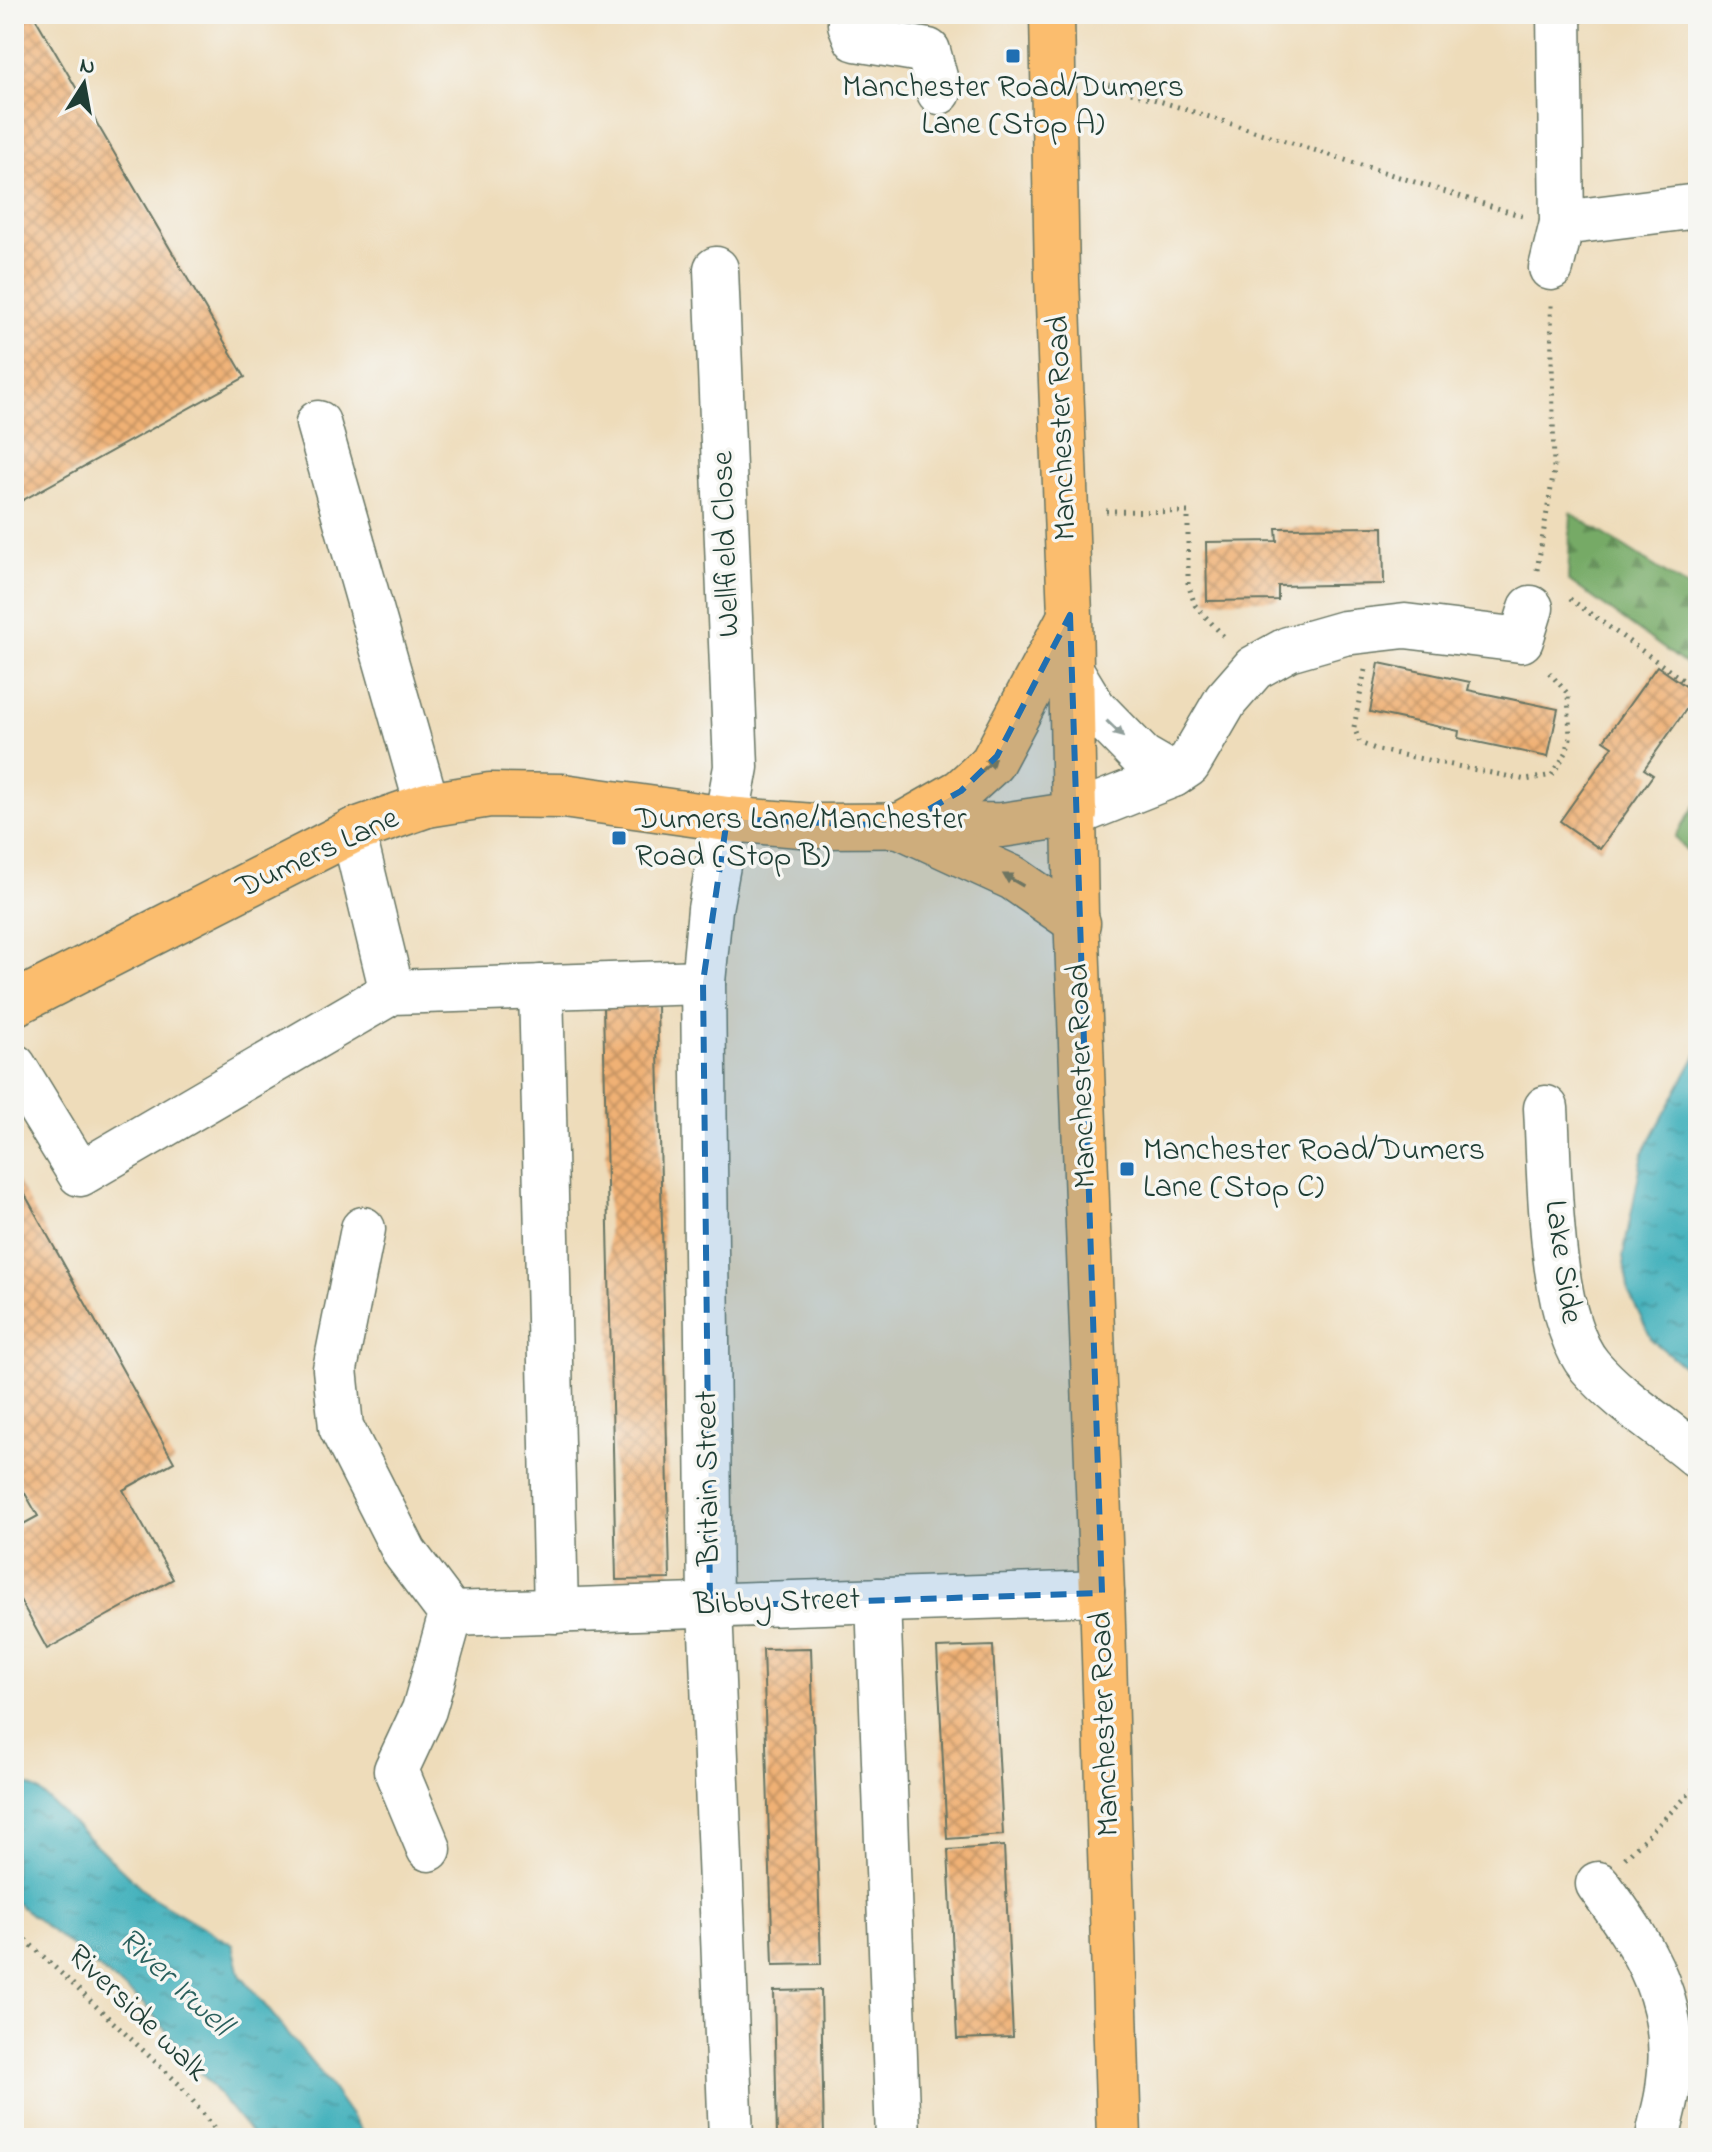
<svg xmlns="http://www.w3.org/2000/svg" width="1712" height="2152" viewBox="0 0 1712 2152" font-family="'Indie Flower',sans-serif">
  <style>
    .forest { fill: url(#forest-firs); stroke: #4a744d; stroke-width: 2 }
    .water { fill: url(#water-ripples); stroke: #307778; stroke-width: 2 }
    .building { fill: url(#building-cross-hatch) }
    .lines { fill: none; stroke-linecap: round; stroke-linejoin: round }
    .minor-casing { stroke: #677563; stroke-width: 47 }
    .major-casing { stroke: #677563; stroke-width: 47 }
    .highway-casing { stroke: #677563; stroke-width: 47 }
    .path { stroke: #677563; stroke-width: 5; stroke-dasharray: 2 6; stroke-linecap: butt }
    .minor { stroke: #fff; stroke-width: 44 }
    .major { stroke: #fbbd6e; stroke-width: 44 }
    .highway { stroke: #fbbd6e; stroke-width: 44 }
    .oneway { fill: #8f9e9a }
    .oneway2 { fill: #82774e }
    .marked { fill: #1f6fb2; fill-opacity: 0.2; stroke: #1f6fb2; stroke-width: 6; stroke-dasharray: 16 10; stroke-linejoin: round }
    .poi-dot { fill: #1f6fb2; stroke: #f6f6f2; stroke-width: 3 }
    .labels { text-anchor: middle; dominant-baseline: central; stroke-width: 7; stroke-linejoin: round; paint-order: stroke }
    .poi-label { font-size: 32px; fill: #1f3d34; stroke: #f6f6f2; text-anchor: start }
    .street-label { font-size: 32px; fill: #1f3d34; stroke: #f6f6f2 }
    .water-label { font-size: 34px; font-style: italic; fill: #2a605d; stroke: #f6f6f2 }
  </style>
  <defs>
    <pattern id="forest-firs" width="22" height="20" patternUnits="userSpaceOnUse" patternTransform="scale(2)"><rect width="22" height="20" fill="#76aa66"/><path d="M5 1l3.5 6h-7zM16 11l3.5 6h-7z" fill="#608c55"/></pattern>
    <pattern id="water-ripples" width="26" height="14" patternUnits="userSpaceOnUse" patternTransform="scale(2)"><rect width="26" height="14" fill="#42b1bc"/><path d="M2 4q2-2 4 0t4 0M15 11q2-2 4 0t4 0" fill="none" stroke="#37919a"/></pattern>
    <pattern id="building-cross-hatch" width="8" height="8" patternUnits="userSpaceOnUse" patternTransform="scale(2)"><rect width="8" height="8" fill="#f0b175"/><path d="M0 0l8 8M0 8l8-8" fill="none" stroke="#c29161"/></pattern>
  </defs>
  <rect width="100%" height="100%" fill="#f6f6f2"/>
  <filter id="ink" filterUnits="userSpaceOnUse"><feTurbulence type="fractalNoise" baseFrequency=".0125" numOctaves="2"/><feDisplacementMap in="SourceGraphic" scale="16" xChannelSelector="R" yChannelSelector="G"/><feConvolveMatrix kernelMatrix="1 2 1 2 8 2 1 2 1" color-interpolation-filters="sRGB"/></filter>
  <filter id="wash" filterUnits="userSpaceOnUse"><feTurbulence type="fractalNoise" baseFrequency=".006" numOctaves="4" result="noise"/><feDisplacementMap in="SourceGraphic" scale="32" xChannelSelector="R" yChannelSelector="G"/><feGaussianBlur stdDeviation="1.8" result="paint"/><feColorMatrix in="noise" values="0 0 0 0 0 0 0 0 0 0 0 0 0 0 0 0 0 1.4 0 .05"/><feComposite in="paint" operator="in"/></filter>
  <g filter="url(#wash)">
    <rect width="100%" height="100%" fill="#eedcba"/>
    <g class="forest">
      <path d="M1571 513 1698 594V673L1568 580Z"/>
      <path d="M1698 801V864L1675 837Z"/>
    </g>
    <g class="water">
      <path d="M1698 1052V1378L1652 1340 1629 1293 1623 1256 1643 1153Z"/>
      <path d="M14 1776 40 1792 150 1896 233 1945 240 1975 321 2073 367 2138H255L144 2004 14 1901Z"/>
    </g>
    <g id="blocks">
      <g class="building">
        <path d="M14 14H33L245 377 14 505Z"/>
        <path d="M1383 527 1384 584 1278 586V600L1207 601 1206 542 1277 541 1276 528Z"/>
        <path d="M1379 663 1470 682 1468 690 1558 709 1548 757 1458 738 1459 731 1370 712Z"/>
        <path d="M1657 666 1697 694 1644 769 1653 775 1600 849 1560 821 1613 746 1604 740Z"/>
        <path d="M657 1005 670 1579 616 1580 603 1006Z"/>
        <path d="M14 1175 174 1462 123 1490 173 1579 47 1649 14 1589V1529L38 1516 14 1474Z"/>
        <path d="M993 1646 1003 1835 947 1839 937 1648Z"/>
        <path d="M811 1648 821 1964 773 1965 763 1649Z"/>
        <path d="M1004 1846 1013 2037 957 2039 948 1850Z"/>
        <path d="M821 1990 824 2138H777L774 1991Z"/>
      </g>
    </g>
  </g>
  <g filter="url(#ink)">
    <use href="#blocks" fill-opacity="0" stroke="#677563" stroke-width="2"/>
    <g class="lines">
      <defs>
        <g id="minor">
          <path d="M850 14V24L856 39 928 51 939 92"/>
          <path d="M1562 223 1698 206"/>
          <path d="M1551 268 1562 223 1559 14"/>
          <path d="M716 269 736 767 710 909 703 982 710 1606 731 2138"/>
          <path d="M318 423 427 805"/>
          <path d="M1071 670 1094 708 1142 757 1173 775"/>
          <path d="M1075 814 1173 775 1188 765 1226 700 1254 668 1288 649 1344 633 1405 626 1521 640 1531 608"/>
          <path d="M353 831 392 992"/>
          <path d="M541 987 556 1611"/>
          <path d="M14 1066 80 1174 392 992 703 982"/>
          <path d="M1546 1108C1550 1174 1548 1316 1590 1366 1620 1401 1663 1427 1698 1457"/>
          <path d="M363 1229 335 1369 341 1427 405 1553 451 1614 424 1710 396 1770 429 1849"/>
          <path d="M878 1600 898 2138"/>
          <path d="M451 1614 1102 1593"/>
          <path d="M1598 1884C1646 1949 1681 2004 1668 2089 1666 2106 1660 2122 1658 2138"/>
        </g>
        <path id="major" d="M14 1004 353 831 427 805 490 795 563 796 727 819 813 826 1002 825 1075 814"/>
        <g id="highway">
          <path d="M1052 14 1057 278 1070 615 1076 913 1102 1593 1119 2138"/>
          <path d="M900 826 961 791 992 763 1068 620"/>
          <path d="M900 826 1013 878 1078 923"/>
        </g>
      </defs>
      <use href="#minor" class="minor-casing"/>
      <use href="#major" class="major-casing"/>
      <use href="#highway" class="highway-casing"/>
      <g class="path">
        <path d="M1093 80 1522 216"/>
        <path d="M1106 511 1188 512V584L1195 605 1226 639"/>
        <path d="M1537 570 1554 471 1551 305"/>
        <path d="M1570 599 1698 691"/>
        <path d="M1365 670 1354 727 1360 743 1378 750 1526 780 1552 775 1566 753 1570 738 1568 694 1546 669"/>
        <path d="M1625 1858 1698 1785"/>
        <path d="M14 1929 180 2085 222 2138"/>
      </g>
      <use href="#minor" class="minor"/>
      <use href="#major" class="major"/>
      <use href="#highway" class="highway"/>
    </g>
    <defs><path id="oneway-solid" d="M-6-.8H1V-3.2L6.5 0L1 3.2V.8H-6Z" transform="scale(2)"/></defs>
    <use class="oneway" href="#oneway-solid" transform="translate(1115 729) rotate(45)"/>
    <g class="oneway2">
      <use href="#oneway-solid" transform="translate(987 766) rotate(-45)"/>
      <use href="#oneway-solid" transform="translate(1013 880) rotate(-150)"/>
    </g>
  </g>
  <path class="marked" d="M1070 615 1102 1593 710 1606 703 982 727 819 900 826 961 791 997 756Z"/>
  <g class="poi-dot">
    <rect x="1005" y="48" width="16" height="16" rx="4"/>
    <rect x="611" y="830" width="16" height="16" rx="4"/>
    <rect x="1119" y="1161" width="16" height="16" rx="4"/>
  </g>
  <g class="labels">
    <g class="poi-label">
      <text x="1013" y="88" text-anchor="middle">Manchester Road/Dumers<tspan x="1013" dy="37">Lane (Stop A)</tspan></text>
      <text x="635" y="820">Dumers Lane/Manchester<tspan x="635" dy="37">Road (Stop B)</tspan></text>
      <text x="1143" y="1151">Manchester Road/Dumers<tspan x="1143" dy="37">Lane (Stop C)</tspan></text>
    </g>
    <g class="street-label">
      <text transform="translate(1063 428) rotate(-92)">Manchester Road</text>
      <text transform="translate(727 544) rotate(-92)">Wellfield Close</text>
      <text transform="translate(318 854) rotate(-25)">Dumers Lane</text>
      <text transform="translate(1083 1076) rotate(-92)">Manchester Road</text>
      <text transform="translate(1562 1262) rotate(82)">Lake Side</text>
      <text transform="translate(709 1478) rotate(-91)">Britain Street</text>
      <text transform="translate(777 1603) rotate(-2)">Bibby Street</text>
      <text transform="translate(1106 1724) rotate(-92)">Manchester Road</text>
      <text transform="translate(137 2014) rotate(44)">Riverside walk</text>
    </g>
    <g class="water-label">
      <text transform="translate(174 1983) rotate(43)">River Irwell</text>
    </g>
  </g>
  <rect width="1712" height="2152" fill="none" stroke="#f6f6f2" stroke-width="48"/>
  <g transform="translate(84 84) rotate(11)" stroke="#f6f6f2" stroke-width="6" paint-order="stroke">
  <path d="M0-6L14 30L0 20L-14 30Z" fill="#1f3d34"/>
  <text y="-12" font-size="22" font-weight="bold" text-anchor="middle" fill="#1f3d34">N</text>
  </g>
</svg>
